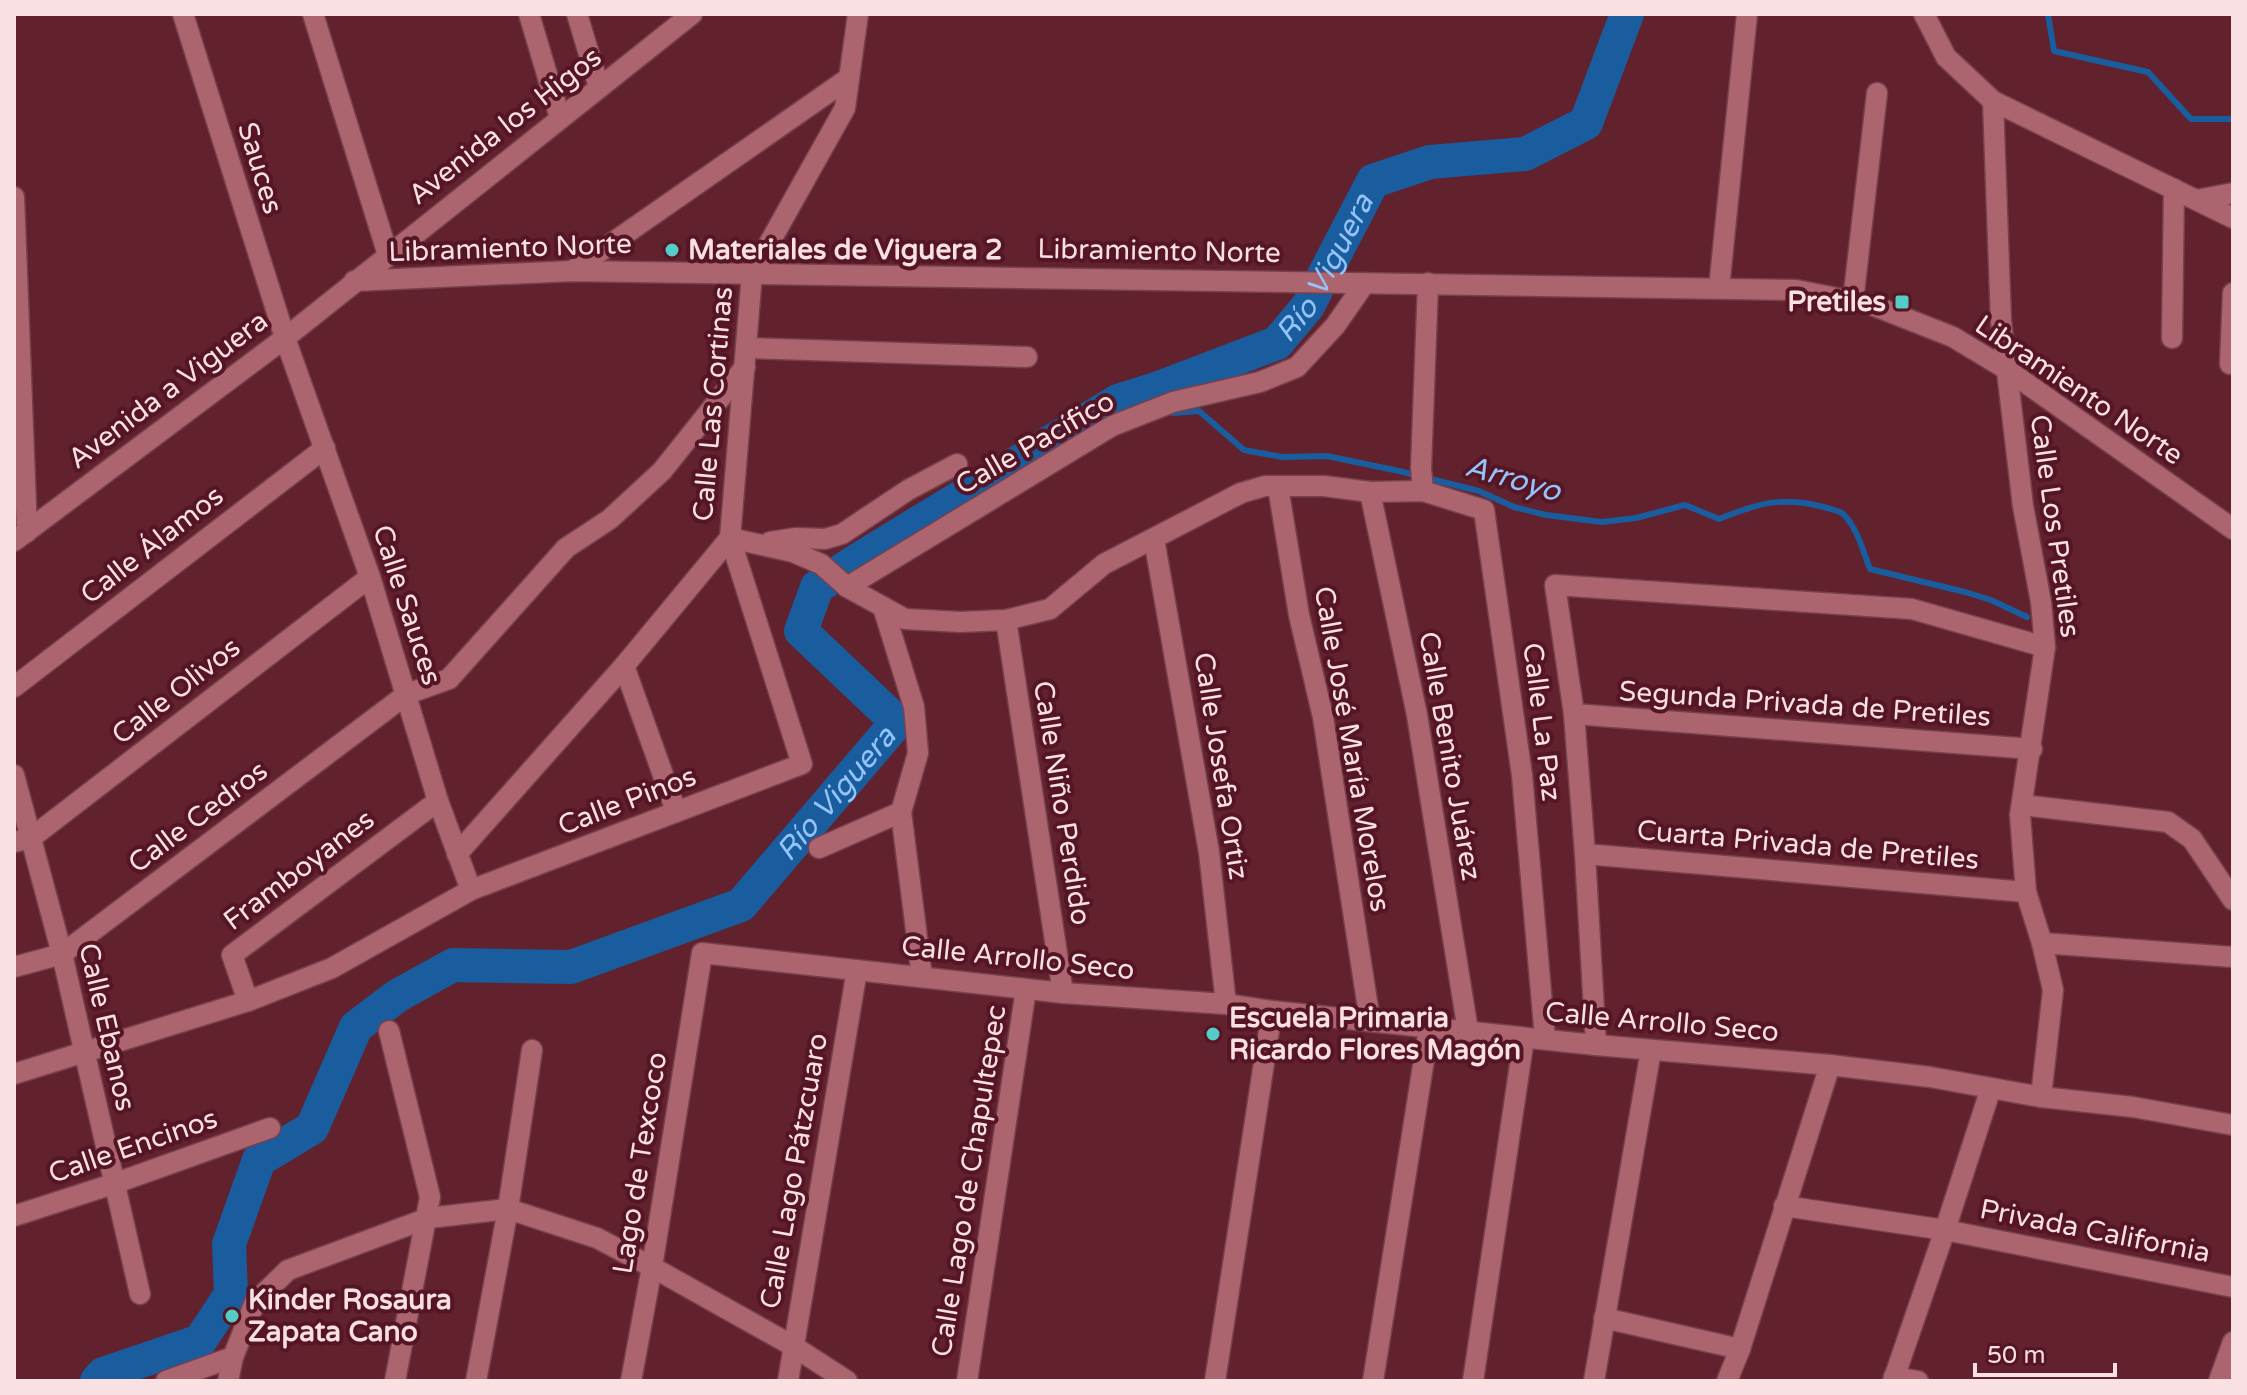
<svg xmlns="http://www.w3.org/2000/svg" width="2247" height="1395" viewBox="0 0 2247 1395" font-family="'Varela Round',sans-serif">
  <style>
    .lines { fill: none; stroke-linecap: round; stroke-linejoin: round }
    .stream { stroke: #195d9e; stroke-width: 6 }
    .river { stroke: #195d9e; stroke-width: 34 }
    .minor-casing { stroke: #76414e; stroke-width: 23 }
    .path { stroke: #97656d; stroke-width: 3; stroke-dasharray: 8 4; stroke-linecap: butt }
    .minor { stroke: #ac646e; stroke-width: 20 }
    .poi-dot { fill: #54cdc8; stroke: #551524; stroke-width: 3 }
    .labels { text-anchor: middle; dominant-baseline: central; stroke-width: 8; stroke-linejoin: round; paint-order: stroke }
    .street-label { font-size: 28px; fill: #f9e0e2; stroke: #551524 }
    .poi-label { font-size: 28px; font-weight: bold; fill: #f9e0e2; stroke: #551524; text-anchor: start }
    .water-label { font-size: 30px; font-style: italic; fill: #93c3f9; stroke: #551524 }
  </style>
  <rect width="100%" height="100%" fill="#61212d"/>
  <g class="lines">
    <g class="stream">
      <path d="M2048 14 2054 51 2148 72 2191 119H2233"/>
      <path d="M1159 388 1173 413 1199 411 1244 450 1282 457 1327 456 1399 471 1479 491 1514 507 1546 515 1602 522 1636 518 1685 505 1719 519C1758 503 1782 496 1824 507 1829 509 1837 510 1842 513 1857 526 1863 551 1870 569L1965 592 1991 600 2027 617"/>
    </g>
    <path class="river" id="s1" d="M97 1381 103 1374 200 1341 231 1294 229 1244 259 1160 312 1128 356 1027 397 996 453 965 571 967 741 905 897 722 801 631 817 587 856 561 1118 401 1159 388 1277 343 1308 306 1373 181 1430 162 1525 154 1586 123 1627 14"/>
    <defs>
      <g id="minor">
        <path d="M183 14 285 338 370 577 438 801 471 890"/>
        <path d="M313 14 388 255"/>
        <path d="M529 14 560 118"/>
        <path d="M577 14 599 87"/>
        <path d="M1924 14 1946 57 1993 101 2233 218"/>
        <path d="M1993 101 2001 321 2023 506 2041 602 2045 647 2020 815 2026 892 2042 943 2053 990 2041 1097"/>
        <path d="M14 197 27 532"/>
        <path d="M2197 200 2233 193"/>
        <path d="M572 271 849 78"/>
        <path d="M354 281 572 271 1796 290 1872 305 1953 337 2006 369 2233 529"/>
        <path d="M1719 288 1747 14"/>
        <path d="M1853 301 1877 93"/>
        <path d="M2172 338 2174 189"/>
        <path d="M746 348 1027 357"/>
        <path d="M2230 364 2233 293"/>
        <path d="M1278 487 1299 615 1323 717 1370 1021"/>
        <path d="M1423 491 1421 468 1428 283"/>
        <path d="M1370 492 1417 715 1468 1031"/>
        <path d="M1154 539 1209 852 1226 1004"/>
        <path d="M14 541 285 338 692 14"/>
        <path d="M770 542 796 538 825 539 842 534 908 490 957 464"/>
        <path d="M847 587 1112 426 1173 402 1260 382 1297 367 1335 326 1365 283"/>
        <path d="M883 607 914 707 918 753 901 812 922 977"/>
        <path d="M1006 620 1063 993"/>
        <path d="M624 666 676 811"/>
        <path d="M14 687 325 448"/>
        <path d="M1574 714 2032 749"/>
        <path d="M14 775 62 954 140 1294"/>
        <path d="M2022 805 2168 822 2192 839 2233 900"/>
        <path d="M14 842 31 838 370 577"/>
        <path d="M819 848 901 812"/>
        <path d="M457 854 624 666 730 538 793 552 821 564 847 587 905 619 961 622 1006 620 1050 609 1104 564 1241 493 1265 486H1324L1370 492 1423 491 1484 510 1522 775 1545 1038"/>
        <path d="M1585 854 2026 892"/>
        <path d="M2042 943 2233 957"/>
        <path d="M14 967 62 954 407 694 449 679 566 548 610 519 662 471 745 367"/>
        <path d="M248 1001 232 955 438 801"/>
        <path d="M389 1031 430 1197 395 1381"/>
        <path d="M1596 1045 1585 854 1574 714 1555 585 1912 609 2045 647"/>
        <path d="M14 1074 248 1001 332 968 471 890 802 764 730 538 752 274 845 108 858 14"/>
        <path d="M1784 1206 1945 1230 2233 1287"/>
        <path d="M14 1216 116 1183 270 1128"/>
        <path d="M1604 1318 1740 1349"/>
        <path d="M1894 1377 1918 1381"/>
        <path d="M166 1381 233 1357"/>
        <path d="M228 1381 233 1357 255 1302 288 1270 428 1218 508 1209 597 1238 652 1267 793 1346 847 1381"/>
        <path d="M476 1381 508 1209 532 1050"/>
        <path d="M631 1381 652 1267 702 953 1063 993 1226 1004 1272 1011 1596 1045 1830 1065 1930 1077 2041 1097 2133 1107 2233 1125"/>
        <path d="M788 1381 857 970"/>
        <path d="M967 1381 1026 989"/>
        <path d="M1215 1381 1272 1011"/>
        <path d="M1373 1381 1429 1028"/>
        <path d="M1473 1381 1524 1038"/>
        <path d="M1594 1381 1651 1050"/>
        <path d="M1727 1381 1740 1349 1830 1065"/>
        <path d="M1893 1381 1945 1230 1991 1088"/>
        <path d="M2219 1381 2233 1342"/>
      </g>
    </defs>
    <use href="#minor" class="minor-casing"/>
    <path class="path" d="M14 1379 15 1381"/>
    <use href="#minor" class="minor"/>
  </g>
  <g class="poi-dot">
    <circle cx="672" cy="250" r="8"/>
    <rect x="1894" y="294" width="16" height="16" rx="4"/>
    <circle cx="1213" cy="1034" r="8"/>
    <circle cx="232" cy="1316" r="8"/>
  </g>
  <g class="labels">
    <g class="street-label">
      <text transform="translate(505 126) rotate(-38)">Avenida los Higos</text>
      <text transform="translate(260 168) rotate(73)">Sauces</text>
      <text transform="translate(510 248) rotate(-2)">Libramiento Norte</text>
      <text transform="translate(1159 251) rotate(1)">Libramiento Norte</text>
      <text transform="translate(168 390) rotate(-37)">Avenida a Viguera</text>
      <text transform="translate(2079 390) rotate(34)">Libramiento Norte</text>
      <text transform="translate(713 404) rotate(-85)">Calle Las Cortinas</text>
      <text transform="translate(1035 443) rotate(-30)">Calle Pacífico</text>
      <text transform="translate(2055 526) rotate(82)">Calle Los Pretiles</text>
      <text transform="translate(152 545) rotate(-38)">Calle Álamos</text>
      <text transform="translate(407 605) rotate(72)">Calle Sauces</text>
      <text transform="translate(176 691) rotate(-38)">Calle Olivos</text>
      <text transform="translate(1805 704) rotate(4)">Segunda Privada de Pretiles</text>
      <text transform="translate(1542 722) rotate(83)">Calle La Paz</text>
      <text transform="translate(1352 749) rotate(80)">Calle José María Morelos</text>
      <text transform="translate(1450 756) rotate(80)">Calle Benito Juárez</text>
      <text transform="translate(1221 766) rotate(81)">Calle Josefa Ortiz</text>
      <text transform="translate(627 801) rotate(-21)">Calle Pinos</text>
      <text transform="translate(1062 803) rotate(81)">Calle Niño Perdido</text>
      <text transform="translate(198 817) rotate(-37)">Calle Cedros</text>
      <text transform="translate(1808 845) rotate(5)">Cuarta Privada de Pretiles</text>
      <text transform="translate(299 870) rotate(-37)">Framboyanes</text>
      <text transform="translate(1018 958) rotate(6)">Calle Arrollo Seco</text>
      <text transform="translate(1662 1022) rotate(5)">Calle Arrollo Seco</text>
      <text transform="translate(107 1027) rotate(77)">Calle Ebanos</text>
      <text transform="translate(133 1146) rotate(-19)">Calle Encinos</text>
      <text transform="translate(640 1163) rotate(-81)">Lago de Texcoco</text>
      <text transform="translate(794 1171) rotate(-80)">Calle Lago Pátzcuaro</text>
      <text transform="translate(969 1181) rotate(-81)">Calle Lago de Chapultepec</text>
      <text transform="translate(2095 1231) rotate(11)">Privada California</text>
    </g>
    <g class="poi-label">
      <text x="688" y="250">Materiales de Viguera 2</text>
      <text x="1886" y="302" text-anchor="end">Pretiles</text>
      <text x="1229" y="1018">Escuela Primaria<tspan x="1229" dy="32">Ricardo Flores Magón</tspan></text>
      <text x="248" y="1300">Kinder Rosaura<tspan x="248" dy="32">Zapata Cano</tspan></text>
    </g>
    <g class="water-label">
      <text stroke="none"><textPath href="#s1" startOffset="1926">Río Viguera</textPath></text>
      <text transform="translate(1513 479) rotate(16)">Arroyo</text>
      <text stroke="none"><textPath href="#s1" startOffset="1040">Río Viguera</textPath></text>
    </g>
  </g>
  <rect width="2247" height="1395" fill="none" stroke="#f9e0e2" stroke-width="32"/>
  <path d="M1975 1363v12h140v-12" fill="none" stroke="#f9e0e2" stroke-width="4"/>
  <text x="1987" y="1363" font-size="24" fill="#f9e0e2" stroke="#551524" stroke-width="6" paint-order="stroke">50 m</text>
</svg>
